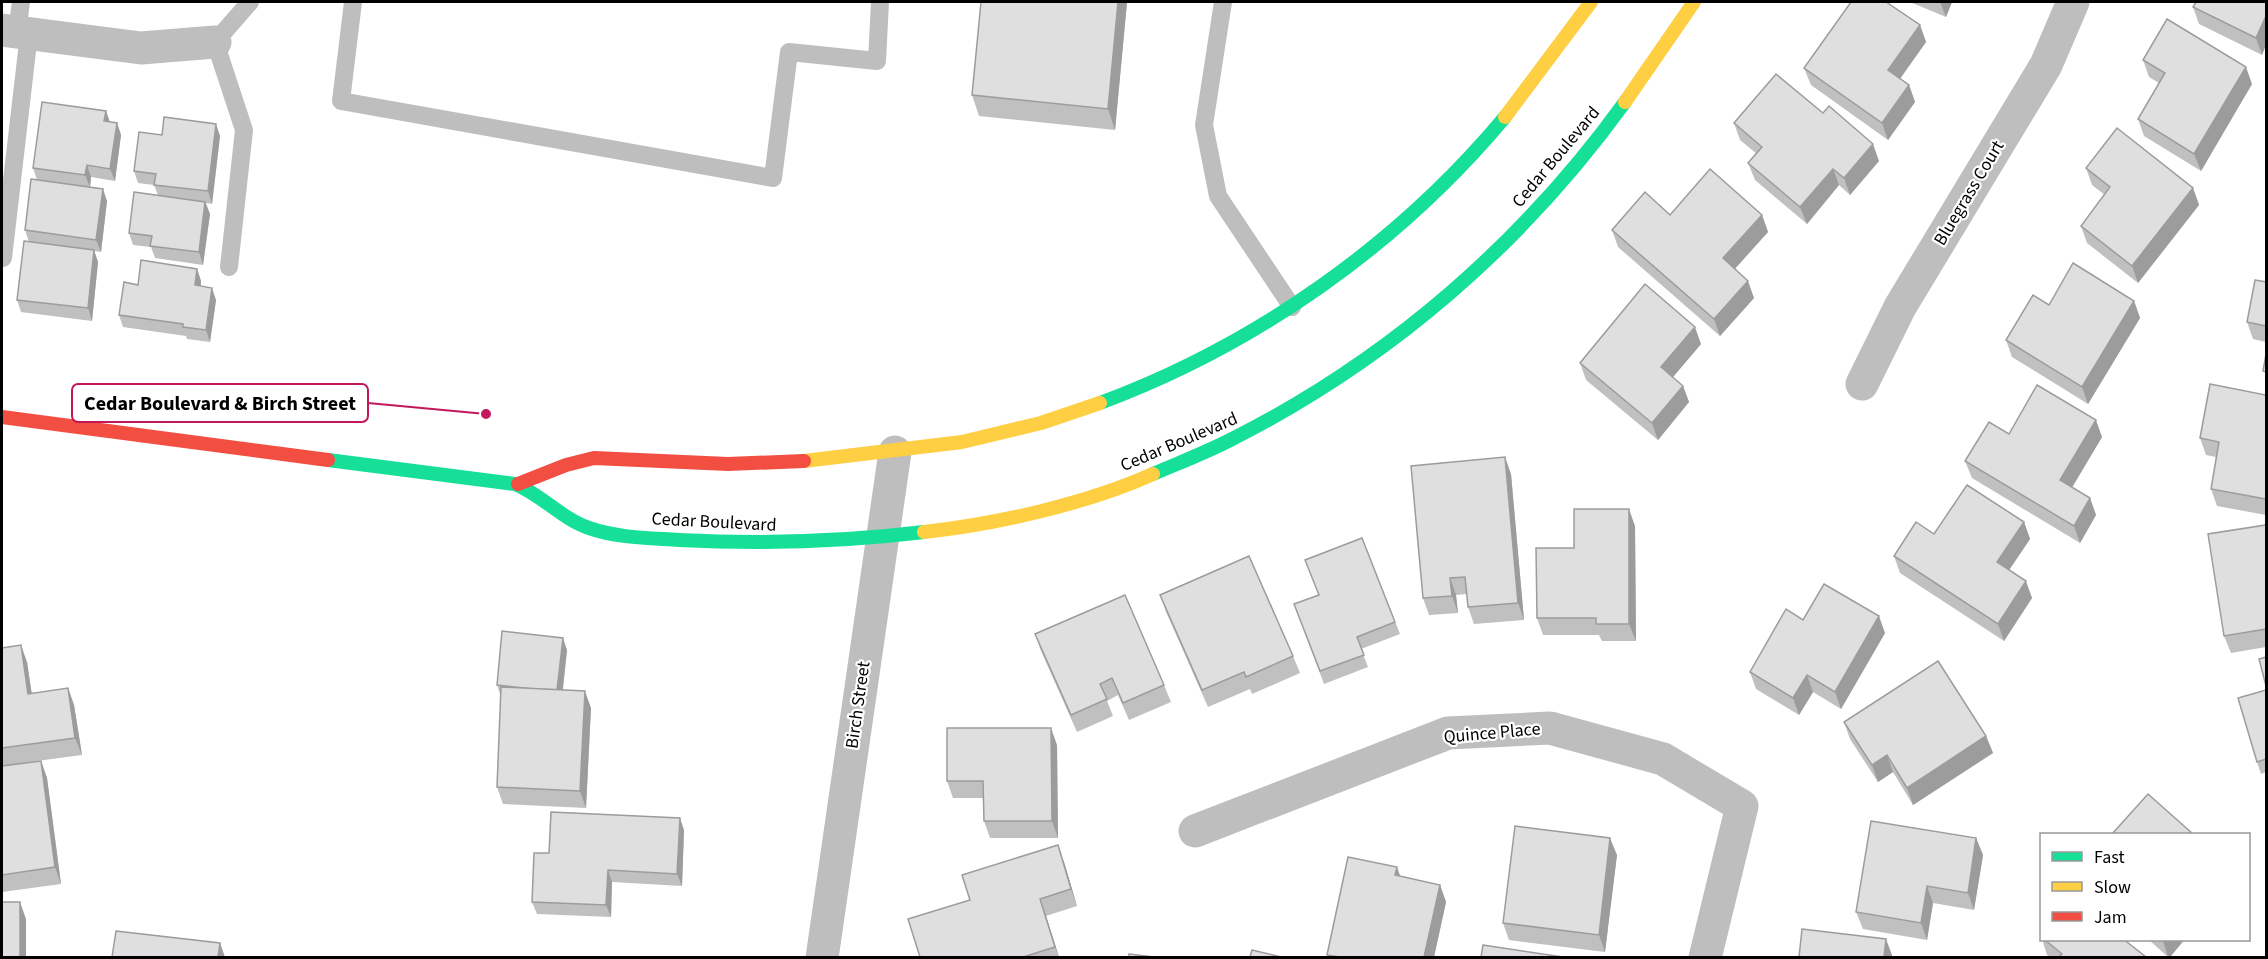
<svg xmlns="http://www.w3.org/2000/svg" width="2268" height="959" viewBox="0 0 2268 959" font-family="'Source Sans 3',sans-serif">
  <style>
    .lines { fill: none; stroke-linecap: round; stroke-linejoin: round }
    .lane { stroke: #bebebe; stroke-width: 18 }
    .street { stroke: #bebebe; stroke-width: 33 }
    .fast { stroke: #16e098; stroke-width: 14 }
    .slow { stroke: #ffcf43; stroke-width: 14 }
    .jam { stroke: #f24e42; stroke-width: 14 }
    .wall { fill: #c0c0c0 }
    .shaded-wall { fill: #9c9c9c }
    .building { fill: #dfdfdf; stroke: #9c9c9c; stroke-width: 1.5 }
    .labels { text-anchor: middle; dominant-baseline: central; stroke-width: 4.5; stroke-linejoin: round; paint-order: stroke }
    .street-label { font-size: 18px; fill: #000; stroke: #fff }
    .leader { fill: none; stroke: #c2185b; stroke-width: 2 }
    .callout-dot { fill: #c2185b; stroke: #fff; stroke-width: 2 }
    .callout { fill: #fff; stroke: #c2185b; stroke-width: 2 }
    .callout-label { font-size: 20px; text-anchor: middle; font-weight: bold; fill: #000 }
  </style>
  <rect width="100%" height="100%" fill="#fff"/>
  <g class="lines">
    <g class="lane">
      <path d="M353 2 341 101 773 178 789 52 877 61 880 2"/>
      <path d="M1223 2 1204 125 1218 196 1292 307"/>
      <path d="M17 32 21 2"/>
      <path d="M3 258 29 34"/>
      <path d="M229 267 244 130 215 42 250 2"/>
    </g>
    <g class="street">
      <path d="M2 30 141 48 215 42"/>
      <path d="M1862 384 1900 307 2046 65 2073 2"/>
      <path d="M1195 831 1448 733 1550 728 1663 759 1742 806 1705 958"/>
      <path d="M822 958 895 452"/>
    </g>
    <g class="fast">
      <path d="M1100 403C1256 345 1398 245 1505 117"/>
      <path d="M328 460 515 484C542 495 562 519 589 528 617 538 650 538 679 540 761 544 842 542 924 532"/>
      <path d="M1153 474C1181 462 1210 451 1236 437 1391 358 1523 243 1625 102"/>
    </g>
    <g class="slow">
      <path d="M1625 102 1694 2"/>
      <path d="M1505 117 1591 2"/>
      <path d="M804 461 962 442 1041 423 1100 403"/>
      <path d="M924 532C997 524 1086 504 1153 474"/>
    </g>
    <g class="jam">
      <path d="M2 417 328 460"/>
      <path d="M518 484 566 465 594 458 728 464 804 461"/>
    </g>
  </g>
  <g class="wall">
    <path d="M1127 2 1115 130 979 116 972 95Z"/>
    <path d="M1910 2H1952L1946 17Z"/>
    <path d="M2266 2V45L2262 55 2199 24 2193 7Z"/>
    <path d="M1920 25 1926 42 1900 79 1909 85 1915 102 1888 140 1811 85 1804 68Z"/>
    <path d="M2143 60 2252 84 2201 171 2144 136 2138 119 2159 83 2149 77Z"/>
    <path d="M106 111 110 122 117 123 121 135 115 181 91 177 90 187 107 201 101 252 94 251 98 262 92 321 21 312 17 300 29 242 25 230 37 180 33 168Z"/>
    <path d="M1734 123 1879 161 1850 195 1839 185 1807 224 1755 180 1748 163 1757 154 1740 140Z"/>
    <path d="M162 135 220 136 212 204 206 203 210 214 203 265 155 258 151 247 133 245 129 233 158 195 154 185 138 183 134 171Z"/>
    <path d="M2086 168 2193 188 2199 205 2138 283 2087 243 2081 226 2105 195 2092 185Z"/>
    <path d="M1670 215H1762L1768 232 1735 269 1754 298 1720 336 1618 247 1612 230Z"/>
    <path d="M197 269 201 281V286L216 300 210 342 187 339 186 336 123 327 119 315 138 285Z"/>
    <path d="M2266 282V342L2253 339 2247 322Z"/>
    <path d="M2134 301 2140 318 2088 404 2012 357 2006 340 2049 305Z"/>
    <path d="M1701 344 1673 377 1683 386 1689 402 1658 440 1586 380 1580 363Z"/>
    <path d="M2266 395V515L2217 506 2211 489 2216 457 2206 455 2200 438Z"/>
    <path d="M2009 434 2102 437 2072 488 2090 498 2096 515 2080 543 1972 478 1965 461Z"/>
    <path d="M1511 474 1524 620 1474 624 1468 607 1467 594 1456 595 1458 613 1429 615 1423 598Z"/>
    <path d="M2024 522 2030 539 2009 570 2032 598 2004 641 1900 573 1894 556 1934 534Z"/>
    <path d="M2266 525V647L2231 653 2224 636Z"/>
    <path d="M1635 526 1636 641H1602L1599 635H1543L1537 618 1574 548Z"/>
    <path d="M1362 538 1400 634 1361 649 1368 667 1324 684 1294 604 1318 595Z"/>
    <path d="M1160 595 1293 656 1300 673 1252 694 1250 689 1208 707 1166 612Z"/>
    <path d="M1803 620 1885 633 1841 709 1813 692 1799 715 1756 689 1750 672Z"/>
    <path d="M1035 634 1164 685 1171 702 1129 720 1118 695 1107 701 1113 716 1077 732 1041 651Z"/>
    <path d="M2 648 27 662 32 694 68 688 74 705 82 755 29 762 41 761 47 778 61 884 2 892Z"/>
    <path d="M567 650 563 690 591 708 586 808 503 804 497 787 501 697 497 685Z"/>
    <path d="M2266 690V772L2261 774 2257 762Z"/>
    <path d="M1844 722 1986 736 1993 753 1913 805 1893 772 1878 782 1850 739Z"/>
    <path d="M1057 745 1058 838H990L984 821 983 798H953L947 781Z"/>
    <path d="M684 830 682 886 612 882 611 917 537 914 532 902 549 853Z"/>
    <path d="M1976 838 1983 855 1974 910 1933 903 1927 940 1863 929 1856 912Z"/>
    <path d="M1617 855 1605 952 1509 940 1503 923Z"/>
    <path d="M1064 862 1077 906 1046 916 1059 957H920L970 900Z"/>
    <path d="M1400 876 1440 885 1446 902 1434 957H1328L1327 955Z"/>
    <path d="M2042 939H2123L2146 957H2051L2047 955Z"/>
    <path d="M2148 939H2185L2170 957H2168Z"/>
  </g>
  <g class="shaded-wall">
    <path d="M1118 2H1127L1115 130 1108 109Z"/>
    <path d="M1940 2H1952L1946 17Z"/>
    <path d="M2266 16V45L2262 55 2256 38Z"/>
    <path d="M1920 25 1926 42 1894 87 1888 70Z"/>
    <path d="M2246 67 2252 84 2201 171 2194 154Z"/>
    <path d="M1909 85 1915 102 1888 140 1882 123Z"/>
    <path d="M106 111 110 123 104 121Z"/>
    <path d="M117 123 121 135 115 181 110 169Z"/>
    <path d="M216 124 220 136 212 204 208 191Z"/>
    <path d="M1873 144 1879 161 1850 195 1844 178Z"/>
    <path d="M87 165 91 177 90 187 85 175Z"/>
    <path d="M1833 169 1839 185 1807 224 1800 207Z"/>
    <path d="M2193 188 2199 205 2138 283 2132 266Z"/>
    <path d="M103 189 107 201 101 252 96 240Z"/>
    <path d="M205 202 210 214 203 265 199 252Z"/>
    <path d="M1762 215 1768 232 1729 275 1723 258Z"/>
    <path d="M94 250 98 262 92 321 88 308Z"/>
    <path d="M197 269 201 281 200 297 195 285Z"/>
    <path d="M1748 281 1754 298 1720 336 1714 319Z"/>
    <path d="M212 288 216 300 210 342 206 330Z"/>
    <path d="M2134 301 2140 318 2088 404 2082 387Z"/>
    <path d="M1695 327 1701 344 1667 384 1661 367Z"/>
    <path d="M1683 386 1689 402 1658 440 1652 423Z"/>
    <path d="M2096 420 2102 437 2066 497 2060 480Z"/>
    <path d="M1505 457 1511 474 1524 620 1518 603Z"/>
    <path d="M2090 498 2096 515 2080 543 2074 526Z"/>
    <path d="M1629 509 1635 526 1636 641 1629 624Z"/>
    <path d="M2024 522 2030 539 2003 579 1997 562Z"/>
    <path d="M1450 578 1456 595 1458 613 1452 596Z"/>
    <path d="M2026 581 2032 598 2004 641 1998 624Z"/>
    <path d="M1879 616 1885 633 1841 709 1835 692Z"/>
    <path d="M563 638 567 650 561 704 557 692Z"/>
    <path d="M21 645 27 662 34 711 28 694Z"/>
    <path d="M1807 675 1813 692 1799 715 1793 698Z"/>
    <path d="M68 688 74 705 82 755 75 738Z"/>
    <path d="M585 691 591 708 586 808 580 791Z"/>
    <path d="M1051 728 1057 745 1058 838 1052 821Z"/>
    <path d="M1986 736 1993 753 1913 805 1907 788Z"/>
    <path d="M1887 755 1893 772 1878 782 1872 765Z"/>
    <path d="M41 761 47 778 61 884 55 867Z"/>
    <path d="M680 818 684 830 682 886 677 874Z"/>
    <path d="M1610 838 1617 855 1605 952 1599 935Z"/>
    <path d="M1976 838 1983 855 1974 910 1968 893Z"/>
    <path d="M1058 845 1064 862 1077 906 1071 889Z"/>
    <path d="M1397 867 1403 884 1395 875Z"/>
    <path d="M608 870 612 882 611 917 606 905Z"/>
    <path d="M1440 885 1446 902 1434 957H1424Z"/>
    <path d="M1927 886 1933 903 1927 940 1921 923Z"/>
    <path d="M1040 899 1046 916 1059 957 1055 947Z"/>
    <path d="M20 902 26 919V957H20Z"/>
    <path d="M1886 939 1892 955V957H1884Z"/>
    <path d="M2164 939H2185L2170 957H2168L2163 941Z"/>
    <path d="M220 943 225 957H218Z"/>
  </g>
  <g class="building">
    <path d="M981 2H1118L1108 109 972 95Z"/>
    <path d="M1851 2H1886L1920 25 1888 70 1909 85 1882 123 1804 68Z"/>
    <path d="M2196 2H2266V16L2256 38 2193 7Z"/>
    <path d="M2167 19 2246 67 2194 154 2138 119 2165 73 2143 60Z"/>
    <path d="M1776 74 1823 113 1829 106 1873 144 1844 178 1833 169 1800 207 1748 163 1762 147 1734 123Z"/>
    <path d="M42 102 106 111 104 121 117 123 110 169 87 165 85 175 33 168Z"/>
    <path d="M164 117 216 124 208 191 154 185 156 174 134 171 139 132 162 135Z"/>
    <path d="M2117 128 2193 188 2132 266 2081 226 2110 187 2086 168Z"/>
    <path d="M1710 169 1762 215 1723 258 1748 281 1714 319 1612 230 1645 192 1670 215Z"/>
    <path d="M31 179 103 189 96 240 25 230Z"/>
    <path d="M134 192 205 202 199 252 150 246 152 236 129 233Z"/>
    <path d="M24 241 94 250 88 308 17 300Z"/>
    <path d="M141 260 197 269 195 285 212 288 206 330 183 327V324L119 315 124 282 138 285Z"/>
    <path d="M2073 263 2134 301 2082 387 2006 340 2033 295 2049 305Z"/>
    <path d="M2255 280 2266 282V326L2247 322Z"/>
    <path d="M1645 284 1695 327 1661 367 1683 386 1652 423 1580 363Z"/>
    <path d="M2266 354V372L2263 371Z"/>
    <path d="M2210 384 2266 395V499L2211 489 2219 442 2200 438Z"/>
    <path d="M2037 385 2096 420 2060 480 2090 498 2074 526 1965 461 1989 422 2009 434Z"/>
    <path d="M1505 457 1518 603 1468 607 1465 577 1450 578 1452 596 1423 598 1411 466Z"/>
    <path d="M1967 485 2024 522 1997 562 2026 581 1998 624 1894 556 1916 522 1934 534Z"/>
    <path d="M1574 509H1629V624H1596V618H1537L1536 548H1574Z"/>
    <path d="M2266 525V629L2224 636 2208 534Z"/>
    <path d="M1362 538 1395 622 1357 637 1364 655 1320 671 1294 604 1319 595 1305 560Z"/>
    <path d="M1249 556 1293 656 1246 677 1244 672 1202 690 1160 595Z"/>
    <path d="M1824 584 1879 616 1835 692 1807 675 1793 698 1750 672 1786 609 1803 620Z"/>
    <path d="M1125 595 1164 685 1123 703 1112 678 1100 684 1107 699 1071 715 1035 634Z"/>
    <path d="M502 631 563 638 557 690 533 689 497 685Z"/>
    <path d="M21 645 28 694 68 688 75 738 2 748V648Z"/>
    <path d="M2266 657V686L2259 659Z"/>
    <path d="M1938 661 1986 736 1907 788 1887 755 1872 765 1844 722Z"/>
    <path d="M501 687 585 691 580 791 497 787Z"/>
    <path d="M2266 690V759L2257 762 2238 698Z"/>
    <path d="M947 728H1051L1052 821H984L983 781H947Z"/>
    <path d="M41 761 55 867 2 875V766Z"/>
    <path d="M2148 794 2193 834H2112Z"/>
    <path d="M551 812 680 818 677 874 608 870 606 905 532 902 534 853H549Z"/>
    <path d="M1871 821 1976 838 1968 893 1927 886 1921 923 1856 912Z"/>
    <path d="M1515 826 1610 838 1599 935 1503 923Z"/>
    <path d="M1058 845 1071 889 1040 899 1055 947 1023 957H920L908 919 970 900 962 875Z"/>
    <path d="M1348 857 1397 867 1395 875 1440 885 1424 957H1340L1327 955Z"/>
    <rect x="2" y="902" width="18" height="55"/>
    <path d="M1802 929 1886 939 1884 957H1799Z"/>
    <path d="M116 931 220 943 218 957H112Z"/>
    <path d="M2044 939H2123L2146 957H2059L2062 954Z"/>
    <path d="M1483 945 1563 957H1481Z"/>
    <path d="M1252 950 1281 957H1250Z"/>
    <path d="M1129 954 1154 957H1129Z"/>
  </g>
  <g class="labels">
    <g class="street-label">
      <text transform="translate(1556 157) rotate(-50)">Cedar Boulevard</text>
      <text transform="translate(1969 193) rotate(-59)">Bluegrass Court</text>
      <text transform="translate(1179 442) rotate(-23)">Cedar Boulevard</text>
      <text transform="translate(714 522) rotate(3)">Cedar Boulevard</text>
      <text transform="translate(858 705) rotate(-82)">Birch Street</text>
      <text transform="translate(1492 733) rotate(-5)">Quince Place</text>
    </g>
  </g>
  <path class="leader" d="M486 414L368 403"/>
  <circle class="callout-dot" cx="486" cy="414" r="6"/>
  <rect class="callout" x="72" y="384" width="296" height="38" rx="6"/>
  <g class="callout-label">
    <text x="220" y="410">Cedar Boulevard &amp; Birch Street</text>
  </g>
  <rect width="2268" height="959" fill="none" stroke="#000000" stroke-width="6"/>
  <rect x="2040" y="833" width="210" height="108" fill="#ffffff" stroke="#999999" stroke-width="1.5"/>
  <rect x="2052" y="852" width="30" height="9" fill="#16e098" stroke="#999999" stroke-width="1.5"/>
  <text x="2094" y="863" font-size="18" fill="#000000">Fast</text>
  <rect x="2052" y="882" width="30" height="9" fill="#ffcf43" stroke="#999999" stroke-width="1.5"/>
  <text x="2094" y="893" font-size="18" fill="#000000">Slow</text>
  <rect x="2052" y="912" width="30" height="9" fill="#f24e42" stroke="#999999" stroke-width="1.5"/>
  <text x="2094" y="923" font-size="18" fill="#000000">Jam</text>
</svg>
